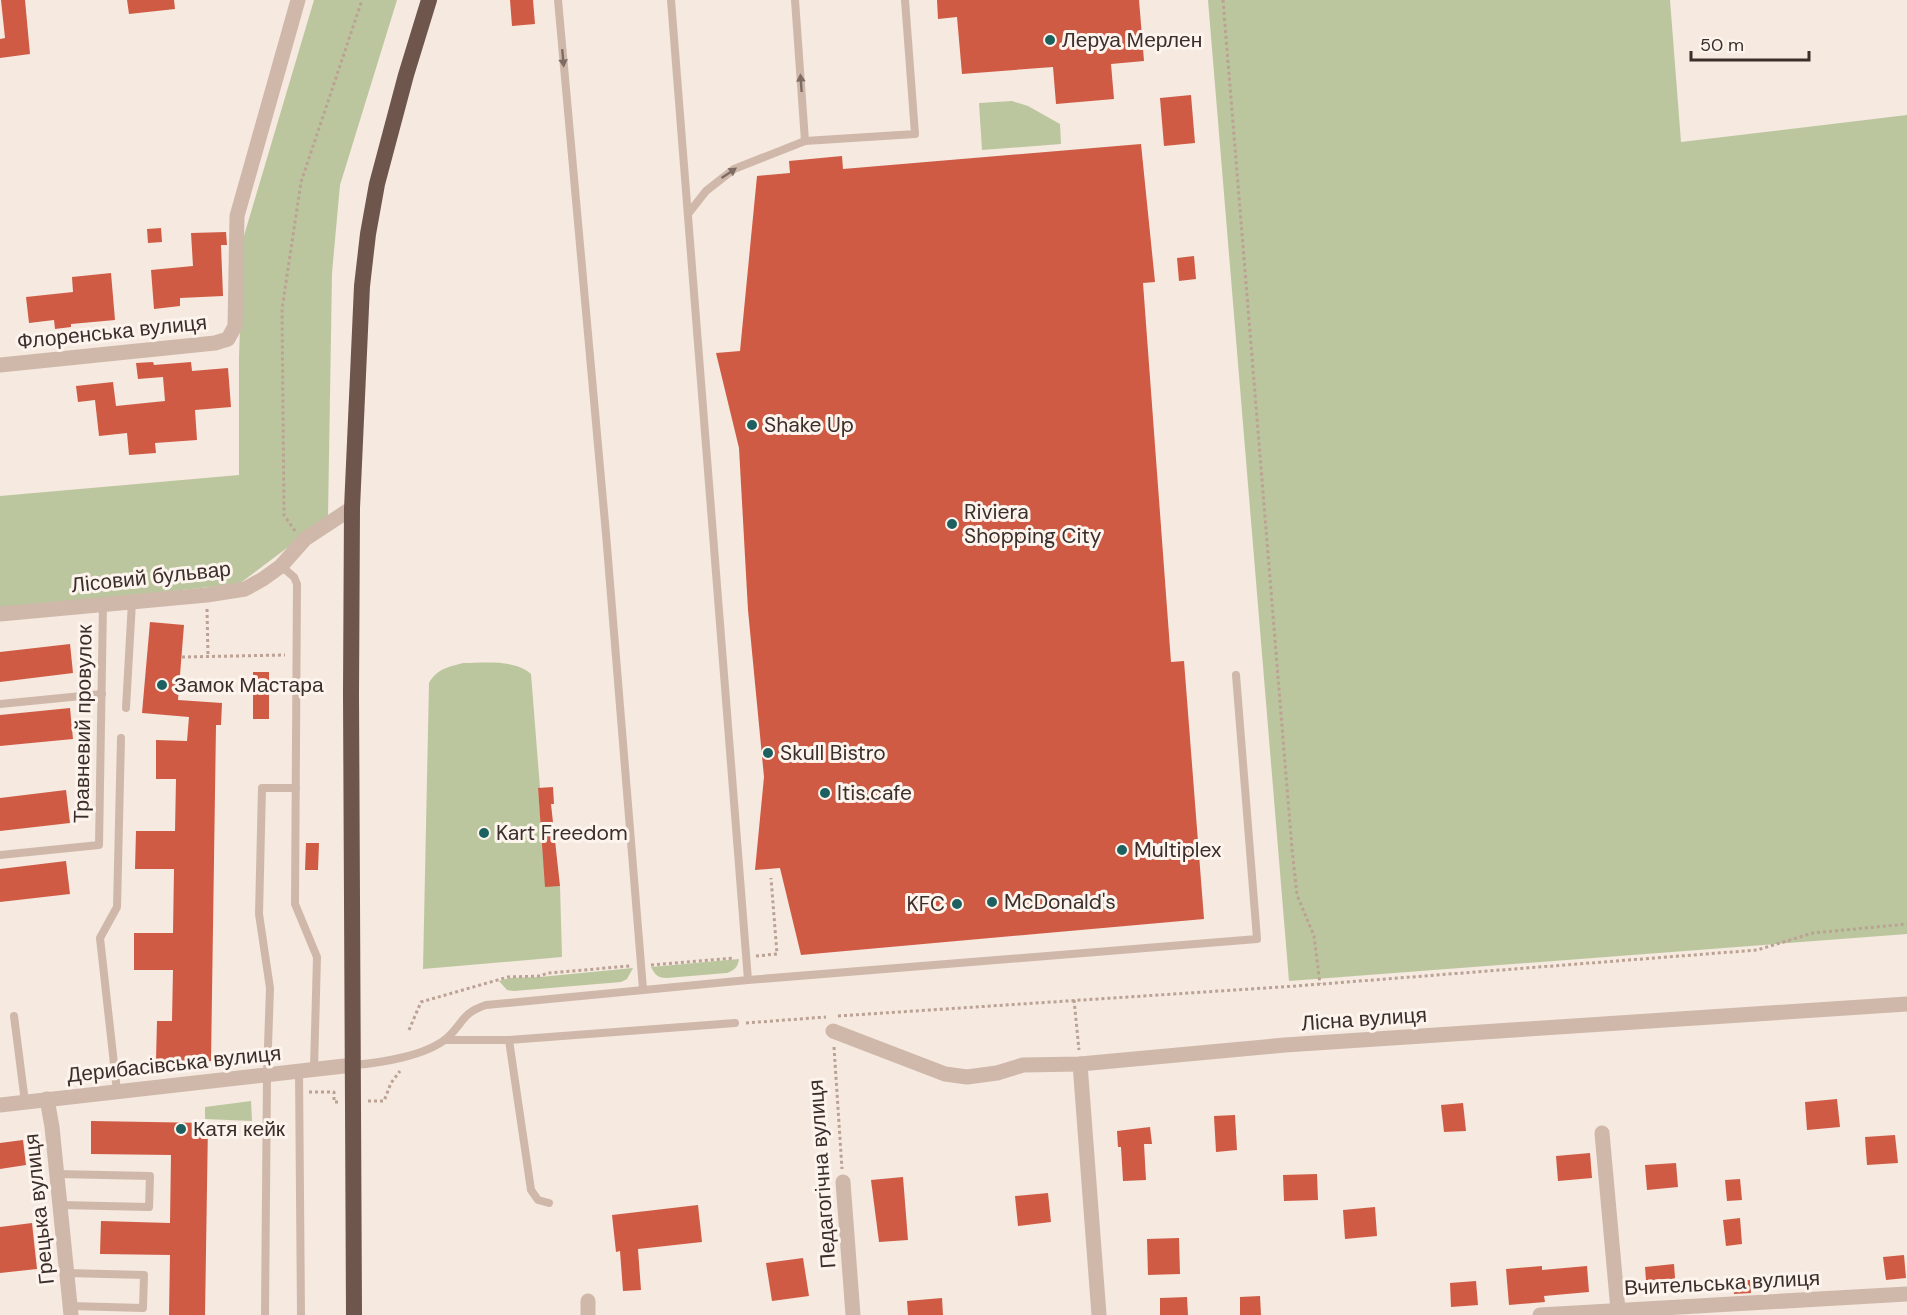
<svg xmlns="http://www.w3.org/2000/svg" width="1907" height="1315" viewBox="0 0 1907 1315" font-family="'DM Sans',sans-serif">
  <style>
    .green { fill: #bcc69e }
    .building { fill: #cf5b44 }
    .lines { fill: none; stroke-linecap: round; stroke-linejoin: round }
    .path { stroke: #bba294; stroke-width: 3; stroke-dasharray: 3 3; stroke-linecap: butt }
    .service { stroke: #cfb8aa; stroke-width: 8 }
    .minor { stroke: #cfb8aa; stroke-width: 15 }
    .trunk { stroke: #6e564d; stroke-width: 16 }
    .oneway { fill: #7e6c64 }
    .poi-dot { fill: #1c6160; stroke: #fcf4ed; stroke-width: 2 }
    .labels { text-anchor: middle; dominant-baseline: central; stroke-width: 6; stroke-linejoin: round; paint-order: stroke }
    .poi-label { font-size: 21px; fill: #3c2e2a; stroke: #fcf4ed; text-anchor: start }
    .street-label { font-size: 21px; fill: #3c2e2a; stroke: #fcf4ed }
  </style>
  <rect width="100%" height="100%" fill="#f5e9e0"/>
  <g class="green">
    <path d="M314 0H397L340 185 332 273 328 517 239 584 0 609V496L239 475V357L243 239Z"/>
    <path d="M1208 0H1670L1681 142 1907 115V934L1289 981Z"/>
    <path d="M1012 101 1028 106 1060 124 1061 144 982 150 979 103Z"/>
    <path d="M463 663C485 663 514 659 531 674L540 788H538L543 851 560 886 562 957 423 969 429 683C437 669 448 667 463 663Z"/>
    <path d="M739 959C738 967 734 971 726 973L667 978C658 978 655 975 651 967Z"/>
    <path d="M633 968 627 979 621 982 514 991 507 990 499 981 510 978 540 977Z"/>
    <path d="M251 1101 252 1121 205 1119V1107Z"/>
  </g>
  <g class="building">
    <path d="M1 0H25L30 54 0 58V39L5 38Z"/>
    <path d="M127 0H174L175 9 129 14Z"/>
    <path d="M510 0H533L535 24 512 26Z"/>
    <path d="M937 0H1139L1144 61 1111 64 1114 99 1056 104 1053 67 962 74 957 17 938 19Z"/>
    <path d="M1191 95 1195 143 1164 146 1160 98Z"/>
    <path d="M1141 144 1155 282 1143 283 1171 662 1184 661 1204 919 801 955 780 868 755 870 764 777 748 610 739 448 716 353 740 351 757 176 790 173 789 161 842 156 843 169Z"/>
    <path d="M161 228 162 242 148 243 147 229Z"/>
    <path d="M226 232 227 245H221L223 296 180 298V306L154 309 151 270 193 266 191 233Z"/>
    <path d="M1194 256 1196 279 1179 281 1177 258Z"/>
    <path d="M111 273 115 320 71 324V327L55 329 54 320 29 323 26 297 73 292 72 277Z"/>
    <path d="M153 362 154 365 191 362 192 371 228 368 231 407 195 410 197 440 155 443 156 453 129 455 127 433 99 436 95 400 78 402 76 386 113 382 116 406 165 401 163 377 138 379 136 363Z"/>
    <path d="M150 622 184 625 178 700 222 703 221 725H216L211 1061 156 1060 157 1021H172L173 970H134V933H173L174 869H135L136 831H175L176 779H156V740L187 741 189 717 142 713Z"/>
    <path d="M70 644 73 673 0 682V652Z"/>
    <rect x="253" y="672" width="16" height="47"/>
    <path d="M70 708 73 739 0 746V715Z"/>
    <path d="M553 787 554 804H551L560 886 545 887 538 788Z"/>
    <path d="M66 790 70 823 0 831V798Z"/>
    <path d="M306 843H319L318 870H305Z"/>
    <path d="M66 861 70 894 0 902V869Z"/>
    <path d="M1837 1099 1840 1127 1807 1130 1805 1102Z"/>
    <path d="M1463 1103 1466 1131 1444 1132 1441 1105Z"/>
    <path d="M1235 1115 1237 1150 1216 1152 1214 1116Z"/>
    <path d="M91 1121 208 1123 205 1315H169L170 1255 100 1254 101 1221 170 1223 171 1155 91 1154Z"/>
    <path d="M1150 1127 1152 1144H1144L1146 1180 1123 1181 1121 1147H1118L1117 1131Z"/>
    <path d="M1895 1135 1898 1163 1867 1165 1865 1137Z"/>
    <path d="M23 1140 26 1165 0 1169V1143Z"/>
    <path d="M1590 1153 1592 1178 1558 1181 1556 1156Z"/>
    <path d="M1676 1163 1678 1187 1647 1190 1645 1165Z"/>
    <path d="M1317 1174 1318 1200 1284 1201 1283 1175Z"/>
    <path d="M903 1177 908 1240 879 1242 871 1180Z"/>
    <path d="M1740 1179 1742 1200 1727 1201 1725 1180Z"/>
    <path d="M1048 1193 1051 1222 1018 1226 1015 1196Z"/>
    <path d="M698 1205 702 1242 638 1249 641 1290 623 1291 620 1251 616 1252 612 1215Z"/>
    <path d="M1375 1207 1377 1236 1345 1239 1343 1210Z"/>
    <path d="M1740 1218 1742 1244 1726 1246 1723 1220Z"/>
    <path d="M32 1223 37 1269 0 1273V1227Z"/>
    <path d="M1179 1238 1180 1274 1148 1275 1147 1239Z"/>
    <path d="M1904 1255 1906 1278 1886 1280 1883 1257Z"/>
    <path d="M803 1258 809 1296 772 1301 766 1263Z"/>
    <path d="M1674 1264 1676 1291 1647 1294 1645 1267Z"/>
    <path d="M1542 1266V1270L1587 1266 1589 1292 1544 1296 1545 1302 1509 1305 1506 1269Z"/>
    <path d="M1750 1280 1751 1293 1734 1294 1732 1281Z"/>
    <path d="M1476 1281 1478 1305 1451 1307 1450 1283Z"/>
    <path d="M1260 1296 1261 1315H1240V1297Z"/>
    <path d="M1187 1297 1188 1315H1160V1298Z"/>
    <path d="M942 1298 943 1315H908L907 1301Z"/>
  </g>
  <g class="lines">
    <g class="path">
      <path d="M1223 0 1292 849 1297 895 1314 936 1320 984"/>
      <path d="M295 531 284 515 282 309 301 182 362 0"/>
      <path d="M207 609 208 656"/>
      <path d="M182 657 285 655"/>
      <path d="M756 956 777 954 771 878"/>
      <path d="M651 965 734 958"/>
      <path d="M1074 1000 1079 1050"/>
      <path d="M838 1016 1296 986 1757 950 1813 933 1907 924"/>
      <path d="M746 1023 826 1017"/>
      <path d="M409 1030 421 1002 508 977 540 976 548 973 630 966"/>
      <path d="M834 1047 842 1169"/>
      <path d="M309 1092H334V1102H338"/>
      <path d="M368 1101H384L391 1083 400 1071"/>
    </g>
    <g class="service">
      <path d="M558 0 606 534 643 989"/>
      <path d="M795 0 805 141"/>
      <path d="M688 214 706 191 734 169 805 141 915 134 905 0"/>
      <path d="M281 566 294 577 297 584 295 904 317 957 314 1069"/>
      <path d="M0 704 102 694"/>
      <path d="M126 708 132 602"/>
      <path d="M0 855 99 845 103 604"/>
      <path d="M748 980 1257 939 1236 675"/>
      <path d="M14 1016 25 1102"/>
      <path d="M445 1040H509L735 1023"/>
      <path d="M509 1040 531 1190 538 1200 549 1203"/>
      <path d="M353 1065C380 1063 426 1056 447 1038 465 1022 460 1014 486 1005L748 980 671 0"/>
      <path d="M299 1071 301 1315"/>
      <path d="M117 1091 100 938 117 907 121 738"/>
      <path d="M57 1174 150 1176 149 1207 60 1205"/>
      <path d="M67 1273 144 1275 143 1308 70 1306"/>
      <path d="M265 1315 267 1075 270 988 259 914 262 788H296"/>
    </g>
    <g class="minor">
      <path d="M0 365 215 343 228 339 235 326 237 216 298 0"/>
      <path d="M0 614 207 595 245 589 263 579 281 566 305 539 352 508"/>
      <path d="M833 1031 945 1074 967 1077 997 1073 1023 1065 1080 1064 1285 1045 1907 1004"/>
      <path d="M1080 1064 1099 1315"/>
      <path d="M47 1099 52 1127 71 1315"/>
      <path d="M0 1105 353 1065"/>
      <path d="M1602 1133 1618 1310"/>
      <path d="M843 1182 853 1315"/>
      <path d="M588 1301V1315"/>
      <path d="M1540 1315 1907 1294"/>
    </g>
    <path class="trunk" d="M354 1315 351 694 352 508 362 286 368 234 377 184 406 75 429 0"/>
  </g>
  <defs><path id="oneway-solid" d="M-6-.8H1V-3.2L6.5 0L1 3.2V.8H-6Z" transform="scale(1.5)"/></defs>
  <g class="oneway">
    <use href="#oneway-solid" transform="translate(563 58) rotate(85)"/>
    <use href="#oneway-solid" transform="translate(801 83) rotate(-94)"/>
    <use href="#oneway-solid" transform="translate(729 173) rotate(-34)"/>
  </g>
  <g class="poi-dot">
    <circle cx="1050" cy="40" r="6"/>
    <circle cx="752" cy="425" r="6"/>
    <circle cx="952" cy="524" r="6"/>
    <circle cx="162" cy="685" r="6"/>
    <circle cx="768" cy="753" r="6"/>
    <circle cx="825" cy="793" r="6"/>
    <circle cx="484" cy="833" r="6"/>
    <circle cx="1122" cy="850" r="6"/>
    <circle cx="992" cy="902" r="6"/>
    <circle cx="957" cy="904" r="6"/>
    <circle cx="181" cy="1129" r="6"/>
  </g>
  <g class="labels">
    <g class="poi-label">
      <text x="1062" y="40">Леруа Мерлен</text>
      <text x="764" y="425">Shake Up</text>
      <text x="964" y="512">Riviera<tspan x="964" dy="24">Shopping City</tspan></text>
      <text x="174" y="685">Замок Мастара</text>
      <text x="780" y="753">Skull Bistro</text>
      <text x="837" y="793">Itis.cafe</text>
      <text x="496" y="833">Kart Freedom</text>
      <text x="1134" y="850">Multiplex</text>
      <text x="1004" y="902">McDonald's</text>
      <text x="945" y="904" text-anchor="end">KFC</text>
      <text x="193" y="1129">Катя кейк</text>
    </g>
    <g class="street-label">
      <text transform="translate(112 332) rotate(-6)">Флоренська вулиця</text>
      <text transform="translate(151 577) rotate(-6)">Лісовий бульвар</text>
      <text transform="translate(83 724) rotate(-89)">Травневий провулок</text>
      <text transform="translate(1364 1019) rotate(-4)">Лісна вулиця</text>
      <text transform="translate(174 1064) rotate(-6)">Дерибасівська вулиця</text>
      <text transform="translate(822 1174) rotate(-94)">Педагогічна вулиця</text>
      <text transform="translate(39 1209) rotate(-96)">Грецька вулиця</text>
      <text transform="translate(1722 1283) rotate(-3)">Вчительська вулиця</text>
    </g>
  </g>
  <path d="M1691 51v9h118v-9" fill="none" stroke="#3c2e2a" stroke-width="3"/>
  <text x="1700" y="51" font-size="18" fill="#3c2e2a" stroke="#fcf4ed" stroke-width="4.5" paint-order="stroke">50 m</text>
</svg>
